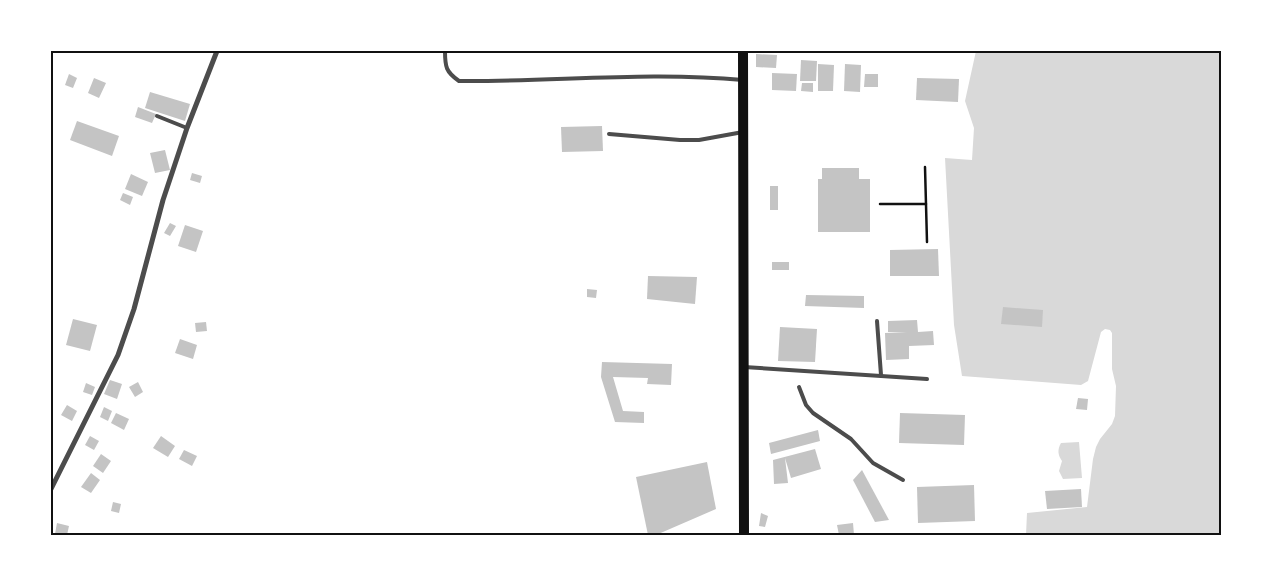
<svg xmlns="http://www.w3.org/2000/svg" width="1272" height="586" viewBox="0 0 1272 586" font-family="'Nunito Sans',sans-serif">
  <style>
    .water { fill: #d9d9d9 }
    .building { fill: #c4c4c4 }
    .lines { fill: none; stroke-linecap: round; stroke-linejoin: round }
    .path { stroke: #111; stroke-width: 2.5 }
    .service { stroke: #4c4c4c; stroke-width: 4 }
    .minor { stroke: #4c4c4c; stroke-width: 5 }
    .secondary { stroke: #111; stroke-width: 10 }
    .neatline { fill: none; stroke: #111; stroke-width: 2 }
  </style>
  <rect width="100%" height="100%" fill="#fff"/>
  <g class="water">
    <path d="M976 51H1221V535H1026L1027 513 1087 507 1093 459 1096 447 1100 439 1112 424 1115 416 1116 386 1112 369V333L1110 330 1105 329 1101 332 1088 381 1081 385 962 376 954 325 945 158 972 160 974 128 965 101Z"/>
    <path d="M1079 442 1082 478 1063 479 1059 471 1062 461C1058 455 1057 450 1061 443Z"/>
  </g>
  <g class="building">
    <path d="M756 54 777 55 776 68 756 67Z"/>
    <path d="M801 60 817 61 816 81H800Z"/>
    <path d="M818 64 834 65 833 91H818Z"/>
    <path d="M845 64 861 65 860 92 844 91Z"/>
    <path d="M772 73 797 74 796 91 772 90Z"/>
    <path d="M69 74 77 78 73 88 65 85Z"/>
    <path d="M865 74H878V87H864Z"/>
    <path d="M94 78 106 83 99 98 88 93Z"/>
    <path d="M917 78 959 79 958 102 916 100Z"/>
    <path d="M802 83H813V92L801 91Z"/>
    <path d="M150 92 190 104 185 121 145 108Z"/>
    <path d="M138 107 156 114 152 123 135 117Z"/>
    <path d="M77 121 119 136 112 156 70 140Z"/>
    <path d="M602 126 603 151 562 152 561 127Z"/>
    <path d="M165 150 170 170 155 173 150 153Z"/>
    <path d="M822 168H859V179H870V232H818V179H822Z"/>
    <path d="M192 173 202 176 200 183 190 180Z"/>
    <path d="M131 174 148 182 142 196 125 189Z"/>
    <rect x="770" y="186" width="8" height="24"/>
    <path d="M123 193 133 197 130 205 120 200Z"/>
    <path d="M170 223 176 226 170 236 164 233Z"/>
    <path d="M185 225 203 231 196 252 178 246Z"/>
    <path d="M938 249 939 276H890V250Z"/>
    <rect x="772" y="262" width="17" height="8"/>
    <path d="M648 276 697 277 695 304 647 299Z"/>
    <path d="M587 289 597 290 596 298 587 297Z"/>
    <path d="M806 295 864 296V308L805 306Z"/>
    <path d="M1003 307 1043 310 1042 327 1001 324Z"/>
    <path d="M73 319 97 325 90 351 66 345Z"/>
    <path d="M917 320 918 332 933 331 934 345 909 346V359L886 360 885 333 907 332H888V321Z"/>
    <path d="M206 322 207 331 196 332 195 323Z"/>
    <path d="M780 327 817 329 815 362 778 361Z"/>
    <path d="M180 339 197 345 193 359 175 353Z"/>
    <path d="M602 362 672 364 671 385 647 384 648 378 613 377 623 411 644 412V423L615 422 601 377Z"/>
    <path d="M110 380 122 384 117 399 104 394Z"/>
    <path d="M138 382 143 392 135 397 129 387Z"/>
    <path d="M86 383 95 387 92 395 83 392Z"/>
    <path d="M1078 398 1088 399 1087 410 1076 409Z"/>
    <path d="M67 405 77 411 72 421 61 415Z"/>
    <path d="M104 407 112 411 108 421 100 417Z"/>
    <path d="M116 413 129 419 124 430 111 423Z"/>
    <path d="M900 413 965 415 964 445 899 443Z"/>
    <path d="M818 430 820 441 771 454 769 443Z"/>
    <path d="M90 436 99 441 94 450 85 445Z"/>
    <path d="M161 436 175 446 168 457 153 448Z"/>
    <path d="M815 449 821 469 791 478 785 458 788 483 774 484 773 460Z"/>
    <path d="M184 450 197 456 192 466 179 459Z"/>
    <path d="M101 454 111 461 103 473 93 466Z"/>
    <path d="M707 462 716 509 656 535H648L636 477Z"/>
    <path d="M862 470 889 520 875 522 853 480Z"/>
    <path d="M91 473 100 480 91 493 81 487Z"/>
    <path d="M974 485 975 521 918 523 917 487Z"/>
    <path d="M1081 489 1082 507 1047 509 1045 491Z"/>
    <path d="M113 502 121 504 119 513 111 511Z"/>
    <path d="M761 513 768 516 765 527 759 526Z"/>
    <path d="M57 523 69 526 67 535 55 534Z"/>
    <path d="M853 523 854 535H839L837 525Z"/>
  </g>
  <g class="lines">
    <g class="path">
      <path d="M925 167 927 242"/>
      <path d="M880 204H926"/>
    </g>
    <g class="service">
      <path d="M445 51C445 67 446 72 459 81 553 82 648 71 743 80"/>
      <path d="M157 116 187 128"/>
      <path d="M609 134 680 140H699L743 132"/>
      <path d="M877 321 881 375"/>
      <path d="M744 367 927 379"/>
      <path d="M799 387 806 405 813 413 851 439 873 463 903 480"/>
    </g>
    <path class="minor" d="M51 489 118 355 134 309 163 200 187 128 217 51"/>
    <path class="secondary" d="M743 51 744 535"/>
  </g>
  <rect width="1272" height="586" fill="none" stroke="#ffffff" stroke-width="105"/>
  <rect x="52" y="52" width="1168" height="482" class="neatline"/>
</svg>
